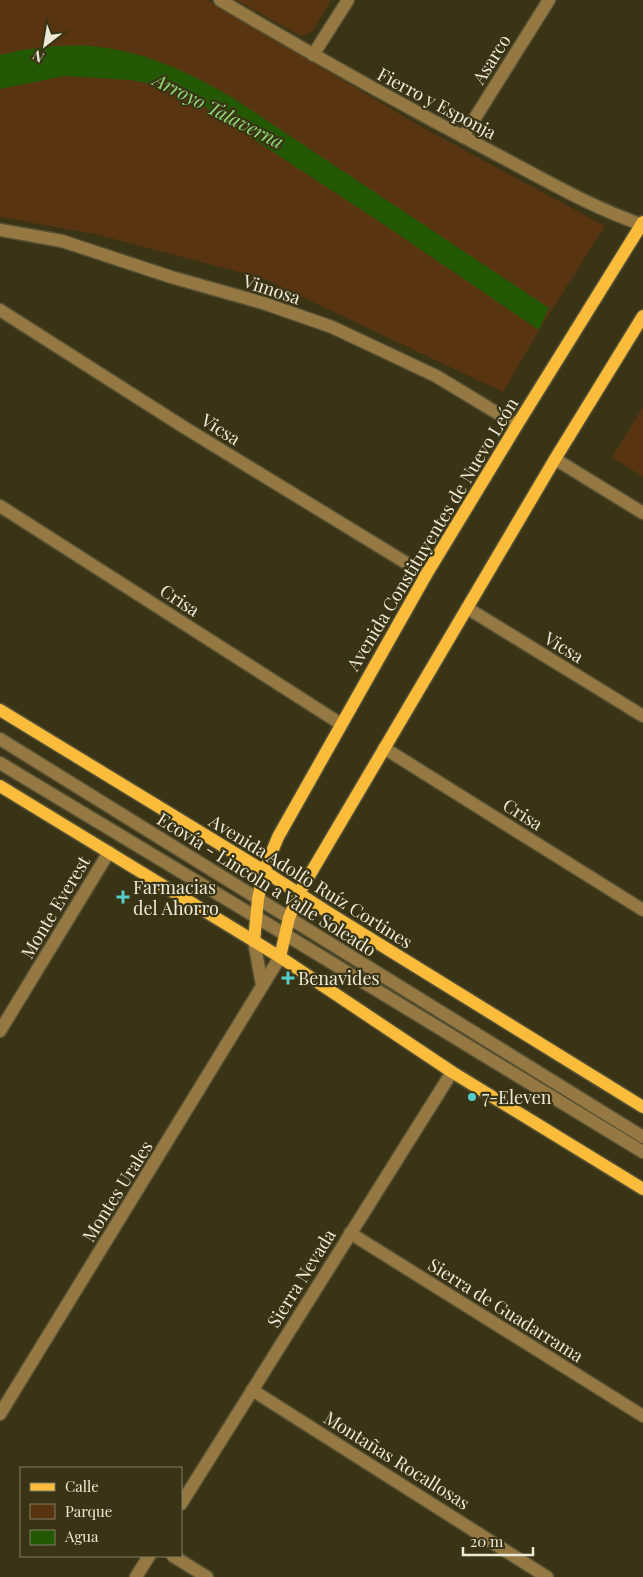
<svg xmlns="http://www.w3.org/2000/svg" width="643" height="1577" viewBox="0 0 643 1577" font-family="'Playfair Display',serif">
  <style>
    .green { fill: #583510 }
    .water { fill: #235805 }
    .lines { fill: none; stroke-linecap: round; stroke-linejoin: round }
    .minor-casing { stroke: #565134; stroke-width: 15 }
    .major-casing { stroke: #565134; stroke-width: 15 }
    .minor { stroke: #967942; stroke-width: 12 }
    .major { stroke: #fabc3a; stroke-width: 12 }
    .poi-dot { fill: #53cdcb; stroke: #393415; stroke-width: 2 }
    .labels { text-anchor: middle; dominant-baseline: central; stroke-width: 4.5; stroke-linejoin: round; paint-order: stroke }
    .street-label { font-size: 18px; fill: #ece9d7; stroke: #393415 }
    .poi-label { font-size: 18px; fill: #ece9d7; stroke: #393415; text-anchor: start }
    .water-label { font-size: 19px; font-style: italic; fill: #90d975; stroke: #393415 }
  </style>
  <rect width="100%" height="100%" fill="#393415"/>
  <g class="green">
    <path d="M0 0H207L427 130 605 226 539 330 503 392 262 278 95 234 0 217Z"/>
    <path d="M236 0H331L312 32 301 36Z"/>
    <path d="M643 407V477L612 457Z"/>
  </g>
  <path class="water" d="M55 46C67 46 78 45 90 46 142 50 189 72 233 98L549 308 539 330 383 224 197 102 151 84 130 80 65 76 0 89V55L22 50Z"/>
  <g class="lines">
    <defs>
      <g id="minor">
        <path d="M220 0C309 53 400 104 492 152 542 178 590 207 643 225"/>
        <path d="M313 55 348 0"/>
        <path d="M463 137 549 0"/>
        <path d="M0 230 62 241 171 277 263 303 332 327 436 376 517 425"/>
        <path d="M0 310 182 426 426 575"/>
        <path d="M555 459 643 513"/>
        <path d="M0 506 341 724"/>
        <path d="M467 608 643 716"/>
        <path d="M0 739 643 1137"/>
        <path d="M384 748 643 910"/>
        <path d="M0 763 286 935 643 1152"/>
        <path d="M254 941 262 985"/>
        <path d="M0 1031 109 852"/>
        <path d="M350 1233 643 1416"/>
        <path d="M252 1390 547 1577"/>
        <path d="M0 1414 280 957"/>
        <path d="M181 1504 452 1072"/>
        <path d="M173 1556 207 1577"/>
        <path d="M136 1577 149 1556"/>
      </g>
      <g id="major">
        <path d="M0 710 264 871 329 913 643 1107"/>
        <path d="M0 786 280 957 452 1072 643 1189"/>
        <path d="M254 941 258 899 264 871 278 837 426 575 517 425 643 222"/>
        <path d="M280 957 289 918 299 893 555 459 643 316"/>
      </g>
    </defs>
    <use href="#minor" class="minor-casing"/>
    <use href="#major" class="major-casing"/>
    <use href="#minor" class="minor"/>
    <use href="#major" class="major"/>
  </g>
  <g class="poi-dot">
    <path d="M120.5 889.5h5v5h5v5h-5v5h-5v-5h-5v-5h5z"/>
    <path d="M285.5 970.5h5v5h5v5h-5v5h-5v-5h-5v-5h5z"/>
    <circle cx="472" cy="1097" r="5"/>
  </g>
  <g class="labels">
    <g class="street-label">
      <text transform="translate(491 59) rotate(-58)">Asarco</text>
      <text transform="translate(437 103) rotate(28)">Fierro y Esponja</text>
      <text transform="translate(272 289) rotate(18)">Vimosa</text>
      <text transform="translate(221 429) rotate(32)">Vicsa</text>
      <text transform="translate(432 534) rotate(-59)">Avenida Constituyentes de Nuevo León</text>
      <text transform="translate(180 600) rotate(33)">Crisa</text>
      <text transform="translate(564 647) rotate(31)">Vicsa</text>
      <text transform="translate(523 814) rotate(32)">Crisa</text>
      <text transform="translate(311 881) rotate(32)">Avenida Adolfo Ruíz Cortines</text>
      <text transform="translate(267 884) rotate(32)">Ecovía - Lincoln a Valle Soleado</text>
      <text transform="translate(55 907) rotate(-59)">Monte Everest</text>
      <text transform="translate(117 1191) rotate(-58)">Montes Urales</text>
      <text transform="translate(301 1278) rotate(-58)">Sierra Nevada</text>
      <text transform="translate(506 1310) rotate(32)">Sierra de Guadarrama</text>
      <text transform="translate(397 1460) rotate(32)">Montañas Rocallosas</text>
    </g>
    <g class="poi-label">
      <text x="133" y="887">Farmacias<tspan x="133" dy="21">del Ahorro</tspan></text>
      <text x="298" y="978">Benavides</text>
      <text x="482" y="1097">7-Eleven</text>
    </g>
    <g class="water-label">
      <text transform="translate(219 110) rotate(27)">Arroyo Talaverna</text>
    </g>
  </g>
  <rect x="20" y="1467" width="162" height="90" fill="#393415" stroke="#817c63"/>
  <rect x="30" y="1483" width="25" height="8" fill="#fabc3a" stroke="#817c63"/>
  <text x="65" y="1492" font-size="15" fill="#ece9d7">Calle</text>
  <rect x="30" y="1504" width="25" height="15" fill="#583510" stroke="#817c63"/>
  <text x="65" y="1517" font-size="15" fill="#ece9d7">Parque</text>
  <rect x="30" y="1530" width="25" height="15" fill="#235805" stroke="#817c63"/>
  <text x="65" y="1542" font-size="15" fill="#ece9d7">Agua</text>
  <g transform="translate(45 45) rotate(211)" stroke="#393415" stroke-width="4" paint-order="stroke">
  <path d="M0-4L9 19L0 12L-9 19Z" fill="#ece9d7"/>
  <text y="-8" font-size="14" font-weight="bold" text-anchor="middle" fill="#ece9d7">N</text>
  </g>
  <path d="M463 1547v8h70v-8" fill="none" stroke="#ece9d7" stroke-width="2.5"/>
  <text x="470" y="1547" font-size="15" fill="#ece9d7" stroke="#393415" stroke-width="4" paint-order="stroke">20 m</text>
</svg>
